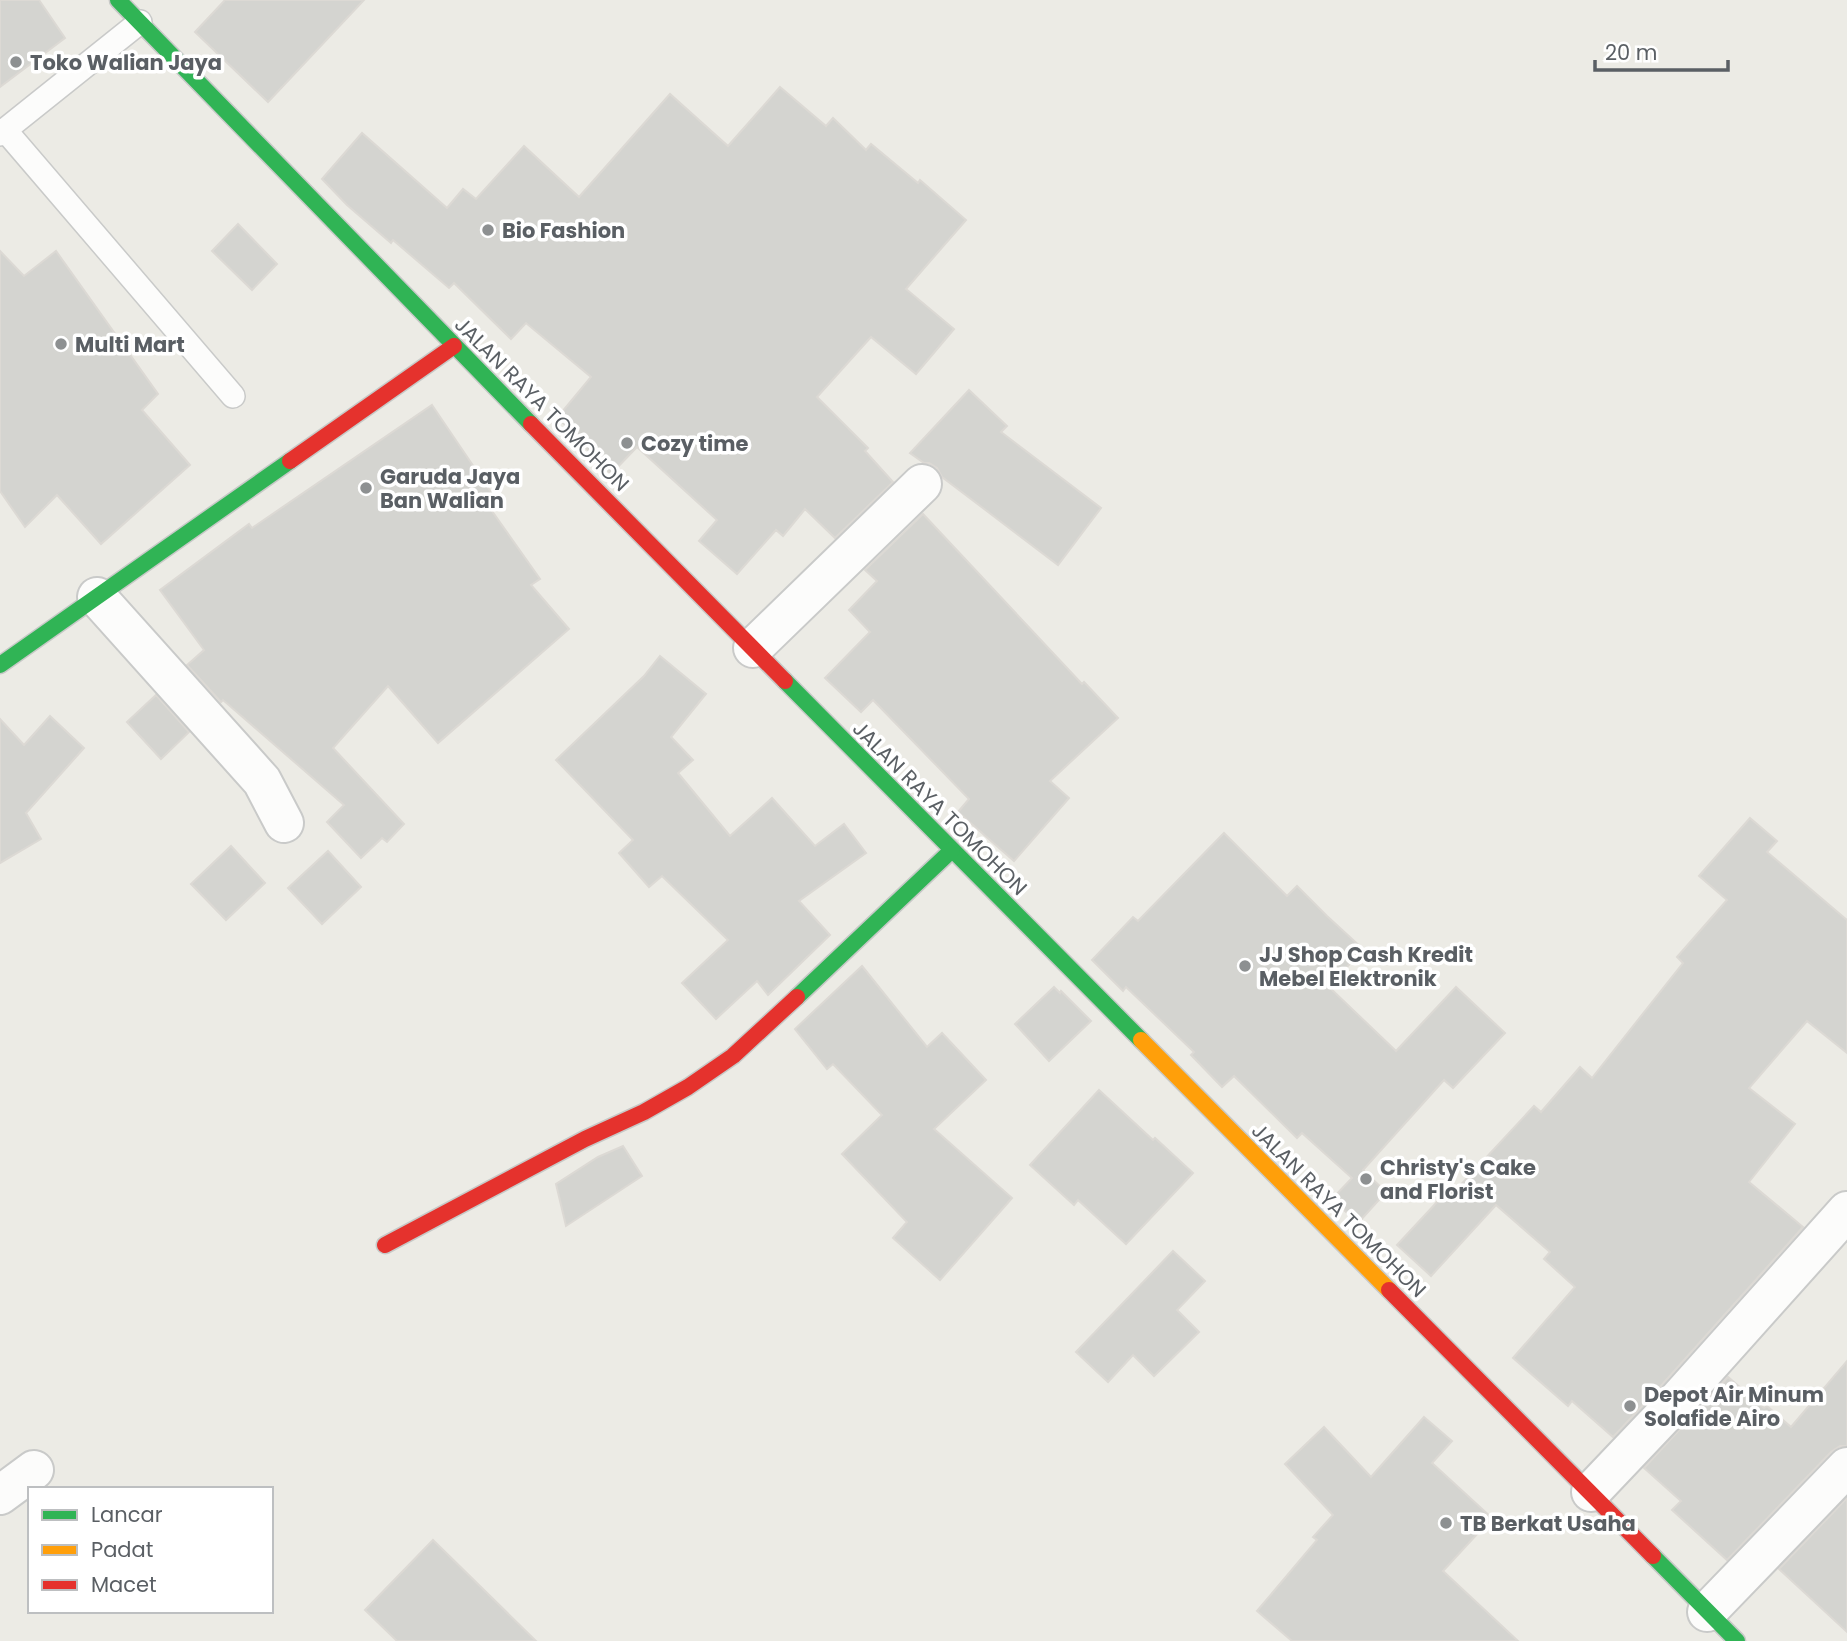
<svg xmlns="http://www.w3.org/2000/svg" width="1847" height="1641" viewBox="0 0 1847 1641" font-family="Poppins,sans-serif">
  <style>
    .building { fill: #d4d4d0; stroke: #dcd9d4; stroke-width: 2 }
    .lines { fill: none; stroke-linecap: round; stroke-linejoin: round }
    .lane-casing { stroke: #c9cac9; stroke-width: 26 }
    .street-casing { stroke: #c9cac9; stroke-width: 42 }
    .fast-casing { stroke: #c7c9c7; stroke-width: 19 }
    .slow-casing { stroke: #c7c9c7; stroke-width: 19 }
    .jam-casing { stroke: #c7c9c7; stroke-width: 19 }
    .lane { stroke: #fcfcfb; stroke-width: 23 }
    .street { stroke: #fcfcfb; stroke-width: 38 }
    .fast { stroke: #30b455; stroke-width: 16 }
    .slow { stroke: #ff9f0a; stroke-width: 16 }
    .jam { stroke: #e5322d; stroke-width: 16 }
    .poi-dot { fill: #8d9091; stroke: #fff; stroke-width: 2.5 }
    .labels { text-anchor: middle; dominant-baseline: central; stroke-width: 7; stroke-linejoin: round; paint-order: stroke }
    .poi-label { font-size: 21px; font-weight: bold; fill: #5a5f64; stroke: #fff; text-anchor: start }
    .street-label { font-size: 21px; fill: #5a5f64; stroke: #fff }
  </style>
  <rect width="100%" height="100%" fill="#ecebe5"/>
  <g class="building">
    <path d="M0 0H39L65 38 0 87Z"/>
    <path d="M225 0H364L268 102 195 32Z"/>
    <path d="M780 87 826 126 833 118 866 150 871 144 918 183 920 180 966 220 906 289 954 329 916 374 871 337 817 397 868 448 865 451 893 482 835 538 805 509 783 536 776 530 737 574 699 541 717 520 637 447 611 474 582 444 585 442 557 418 591 377 526 323 511 339 454 283 449 288 393 240 391 243 347 205 322 179 362 133 447 208 463 189 476 199 524 146 579 197 670 94 728 146Z"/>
    <path d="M238 224 277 264 252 290 212 251Z"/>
    <path d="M0 251 24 276 56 251 158 394 142 410 190 465 101 544 57 495 25 527 0 491Z"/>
    <path d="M969 390 1007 426 1001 432 1101 508 1058 565 942 477 937 468 929 463H924L910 453Z"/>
    <path d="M432 405 495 498 487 504 540 579 531 585 569 629 438 743 388 686 333 748 404 824 387 842 382 838 361 858 327 822 344 805 223 700 221 702 187 665 204 650 160 590 249 524 252 528Z"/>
    <path d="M923 514 1082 684 1084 682 1118 718 1050 781 1069 798 1014 861 958 812 969 799 873 700 861 712 825 678 870 632 849 610 877 581 865 570Z"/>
    <path d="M660 656 706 694 671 737 693 760 678 773 730 836 772 798 815 846 844 824 866 853 799 901 830 935 768 995 757 981 716 1019 682 983 728 940 662 876 649 887 619 853 633 840 556 760 644 676Z"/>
    <path d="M156 695 189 732 161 759 127 722Z"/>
    <path d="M50 716 84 748 26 813 41 839 0 863V719L24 745Z"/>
    <path d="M1750 818 1777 841 1767 852 1847 920V1053L1807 1021 1749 1088 1795 1124 1749 1182 1803 1227 1651 1397 1613 1437 1572 1401 1568 1406 1513 1358 1575 1287 1544 1259 1550 1252 1496 1205 1431 1276 1397 1245 1451 1187 1455 1191 1534 1106 1541 1112 1580 1067 1592 1078 1683 963 1677 957 1727 900 1699 876Z"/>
    <path d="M1224 833 1287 896 1297 886 1327 916 1363 949 1329 987 1396 1051 1456 987 1505 1033 1453 1088 1444 1080 1363 1170 1386 1192 1358 1223 1332 1199 1352 1178 1302 1133 1297 1138 1234 1076 1222 1087 1191 1055 1194 1052 1126 987 1123 991 1092 960 1133 917 1138 921Z"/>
    <path d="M231 846 265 883 226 920 191 884Z"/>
    <path d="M328 851 361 887 322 924 288 888Z"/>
    <path d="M862 966 927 1047 942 1033 986 1080 934 1129 1012 1198 940 1280 893 1238 907 1222 842 1154 882 1115 833 1064 827 1069 795 1029Z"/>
    <path d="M1054 987 1060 993 1061 991 1091 1021 1049 1061 1015 1024Z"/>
    <path d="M1099 1090 1153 1140 1155 1138 1193 1173 1126 1244 1078 1200 1074 1205 1030 1165Z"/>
    <path d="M623 1146 642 1176 566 1226 556 1184 598 1157Z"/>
    <path d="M1173 1251 1205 1281 1177 1310 1199 1332 1154 1376 1133 1355 1108 1382 1076 1352Z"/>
    <path d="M1847 1361V1446H1840L1831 1452 1727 1560 1672 1510 1681 1501 1644 1468 1728 1377 1764 1408 1767 1406 1791 1427Z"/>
    <path d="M1424 1417 1452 1441 1432 1463 1492 1518 1443 1571 1518 1641H1292L1257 1611 1317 1540 1313 1537 1333 1515 1285 1464 1324 1427 1371 1477Z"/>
    <path d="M1847 1498V1632L1779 1569Z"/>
    <path d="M433 1540 536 1641H397L365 1610Z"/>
  </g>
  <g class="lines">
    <defs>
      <g id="lane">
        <path d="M5 130 233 396"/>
        <path d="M0 134 140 22"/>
      </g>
      <g id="street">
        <path d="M97 597 262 781 284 823"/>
        <path d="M753 648 922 484"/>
        <path d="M1591 1492 1667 1412 1847 1211"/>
        <path d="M0 1495 34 1470"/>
        <path d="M1707 1612 1847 1467"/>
      </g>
      <g id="fast">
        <path d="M118 0 531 424"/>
        <path d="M0 665 290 461"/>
        <path d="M785 681 1141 1040"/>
        <path d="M797 997 952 850"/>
        <path d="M1653 1556 1737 1641"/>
      </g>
      <path id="slow" d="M1141 1040 1389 1290"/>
      <g id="jam">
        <path d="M531 424 785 681"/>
        <path d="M290 461 454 346"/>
        <path d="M385 1245 585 1139 644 1112 688 1087 733 1056 797 997"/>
        <path d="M1389 1290 1653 1556"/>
      </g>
    </defs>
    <use href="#lane" class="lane-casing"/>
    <use href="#street" class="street-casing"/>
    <use href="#fast" class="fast-casing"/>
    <use href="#slow" class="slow-casing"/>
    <use href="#jam" class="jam-casing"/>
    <use href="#lane" class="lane"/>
    <use href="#street" class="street"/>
    <use href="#fast" class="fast"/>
    <use href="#slow" class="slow"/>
    <use href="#jam" class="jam"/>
  </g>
  <g class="poi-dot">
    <circle cx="16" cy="62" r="7"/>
    <circle cx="488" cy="230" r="7"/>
    <circle cx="61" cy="344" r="7"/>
    <circle cx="627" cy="443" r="7"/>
    <circle cx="366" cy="488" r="7"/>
    <circle cx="1245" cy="966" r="7"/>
    <circle cx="1366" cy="1179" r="7"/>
    <circle cx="1630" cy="1406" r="7"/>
    <circle cx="1446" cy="1523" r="7"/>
  </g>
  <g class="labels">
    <g class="poi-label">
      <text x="30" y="62">Toko Walian Jaya</text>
      <text x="502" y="230">Bio Fashion</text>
      <text x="75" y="344">Multi Mart</text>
      <text x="641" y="443">Cozy time</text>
      <text x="380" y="476">Garuda Jaya<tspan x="380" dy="24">Ban Walian</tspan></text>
      <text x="1259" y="954">JJ Shop Cash Kredit<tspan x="1259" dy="24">Mebel Elektronik</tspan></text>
      <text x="1380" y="1167">Christy's Cake<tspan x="1380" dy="24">and Florist</tspan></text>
      <text x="1644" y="1394">Depot Air Minum<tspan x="1644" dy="24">Solafide Airo</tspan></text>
      <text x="1460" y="1523">TB Berkat Usaha</text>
    </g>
    <g class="street-label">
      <text transform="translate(542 404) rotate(45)">JALAN RAYA TOMOHON</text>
      <text transform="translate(940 808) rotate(45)">JALAN RAYA TOMOHON</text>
      <text transform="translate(1339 1210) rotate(45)">JALAN RAYA TOMOHON</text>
    </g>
  </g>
  <rect x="28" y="1487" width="245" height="126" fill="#ffffff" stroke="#bdbfc1" stroke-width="2"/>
  <rect x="42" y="1510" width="35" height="10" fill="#30b455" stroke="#bdbfc1" stroke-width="2"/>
  <text x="91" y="1522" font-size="21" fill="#5a5f64">Lancar</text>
  <rect x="42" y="1545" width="35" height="10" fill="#ff9f0a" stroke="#bdbfc1" stroke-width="2"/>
  <text x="91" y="1557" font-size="21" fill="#5a5f64">Padat</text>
  <rect x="42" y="1580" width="35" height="10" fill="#e5322d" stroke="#bdbfc1" stroke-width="2"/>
  <text x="91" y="1592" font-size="21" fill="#5a5f64">Macet</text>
  <path d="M1595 60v10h133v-10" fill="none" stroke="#5a5f64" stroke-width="3.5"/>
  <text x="1605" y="60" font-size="21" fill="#5a5f64" stroke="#ffffff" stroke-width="5" paint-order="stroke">20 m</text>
</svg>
